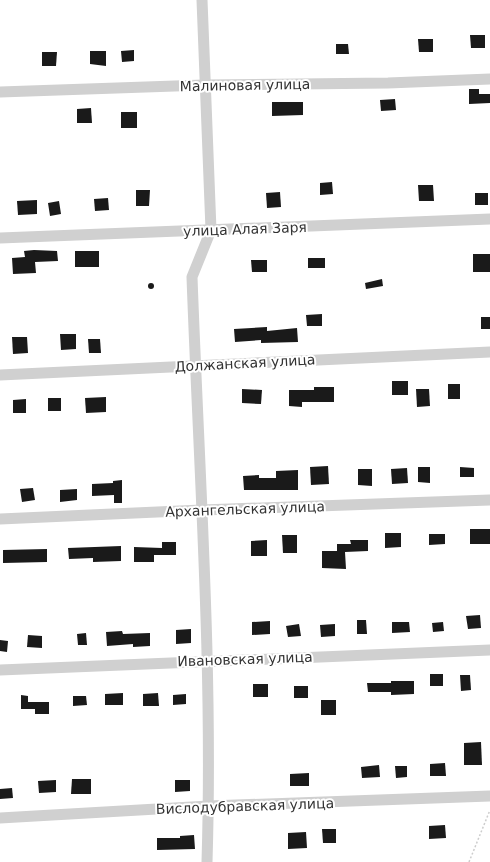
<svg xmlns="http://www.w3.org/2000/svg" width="490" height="862" viewBox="0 0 490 862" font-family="'DejaVu Sans',sans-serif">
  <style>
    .building { fill: #1a1a1a }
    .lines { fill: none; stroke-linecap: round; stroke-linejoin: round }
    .path { stroke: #cdcdcd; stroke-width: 1.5; stroke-dasharray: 2 2; stroke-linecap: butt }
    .minor { stroke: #d0d0d0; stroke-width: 11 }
    .labels { text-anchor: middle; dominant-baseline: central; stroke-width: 4; stroke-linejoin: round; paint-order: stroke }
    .street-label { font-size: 14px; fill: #333; stroke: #fff }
  </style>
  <rect width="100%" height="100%" fill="#fff"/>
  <g class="building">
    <path d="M470 35H485V48H471Z"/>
    <path d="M418 39H433V52H419Z"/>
    <path d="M336 44H348L349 54H336Z"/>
    <path d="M134 50V61L122 62 121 51Z"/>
    <path d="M90 51H106V66L90 64Z"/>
    <path d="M42 52H57L56 66H42Z"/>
    <path d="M469 89H479V94H490V103L469 104Z"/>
    <path d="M395 99 396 110 381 111 380 100Z"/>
    <path d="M272 102H303V115L272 116Z"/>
    <path d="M91 108 92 123H77V109Z"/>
    <rect x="121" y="112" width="16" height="16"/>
    <path d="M332 182 333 194 320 195V183Z"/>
    <path d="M418 185H433L434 201H419Z"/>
    <path d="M136 190H150L149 206H136Z"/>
    <path d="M280 192 281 207 267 208 266 193Z"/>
    <rect x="475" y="193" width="13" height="12"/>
    <path d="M108 198 109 210 95 211 94 199Z"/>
    <path d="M37 200V214L18 215 17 201Z"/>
    <path d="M59 201 61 214 50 216 48 203Z"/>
    <path d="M34 250 57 251 58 261 35 262 36 273 13 274 12 258 25 257 24 251Z"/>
    <rect x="75" y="251" width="24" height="16"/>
    <rect x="473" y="254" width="17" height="18"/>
    <rect x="308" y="258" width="17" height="10"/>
    <path d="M251 260H267V272H252Z"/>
    <path d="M382 279 383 286 366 289 365 283Z"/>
    <circle cx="151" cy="286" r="3"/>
    <path d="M322 314V326H307L306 315Z"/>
    <rect x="481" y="317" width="9" height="12"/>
    <path d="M267 327V331L297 328 298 342 261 343V340L235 342 234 329Z"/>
    <path d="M60 334H76V349L61 350Z"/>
    <path d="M12 337H27L28 353 13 354Z"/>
    <path d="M88 339H100L101 353H89Z"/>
    <rect x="392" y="381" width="16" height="14"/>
    <rect x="448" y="384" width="12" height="15"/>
    <path d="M314 387H334V402H302V407L289 406V390H314Z"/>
    <path d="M242 389 262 390 261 404 242 403Z"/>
    <path d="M416 389H429L430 406 417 407Z"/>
    <path d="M106 397V412L86 413 85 398Z"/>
    <rect x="48" y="398" width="13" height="13"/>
    <path d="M26 399V413H13V400Z"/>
    <path d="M328 466 329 484 311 485 310 467Z"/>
    <path d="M418 467H430V483L418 482Z"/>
    <path d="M460 467 474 468V477H460Z"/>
    <path d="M407 468 408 483 392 484 391 469Z"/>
    <path d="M358 469H372V486L358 485Z"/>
    <path d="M298 470V490H244L243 476 259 475V478H276V471Z"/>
    <path d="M122 480V503H114V495L92 496V484L113 483V481Z"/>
    <path d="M33 488 35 500 22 502 20 489Z"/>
    <path d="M77 489V500L60 502V490Z"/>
    <rect x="470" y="529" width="20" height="15"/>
    <path d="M385 533H401V547L385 548Z"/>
    <path d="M429 534H445V544L429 545Z"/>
    <path d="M282 535H297V553H283Z"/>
    <path d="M267 540V556H251V541Z"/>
    <path d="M350 540H368V551L345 552 346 569 322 568V551H337V544H351Z"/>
    <path d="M162 542H176V555H154V562H134V547L162 548Z"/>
    <path d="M121 546V561L93 562V558L69 559 68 548Z"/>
    <path d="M47 549V562L3 563V550Z"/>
    <path d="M480 615 481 628 468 629 466 616Z"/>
    <path d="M357 620H366L367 634H357Z"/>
    <path d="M270 621V634L252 635V622Z"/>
    <path d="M392 622H409L410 632 392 633Z"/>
    <path d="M443 622 444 631 433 632 432 623Z"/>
    <path d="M299 624 301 636 288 637 286 626Z"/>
    <path d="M335 624V636L321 637 320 625Z"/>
    <path d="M191 629V643L176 644V630Z"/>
    <path d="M122 631 123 634 150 633V646L133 647V644L107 646 106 632Z"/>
    <path d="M86 633 87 645H78L77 634Z"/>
    <path d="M28 635 42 636V648L27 647Z"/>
    <path d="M0 640 8 641 7 652 0 651Z"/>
    <rect x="430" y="674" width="13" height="12"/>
    <path d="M460 675H470L471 690 461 691Z"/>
    <path d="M391 681H414V694L391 695V692H368L367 683H391Z"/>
    <rect x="253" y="684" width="15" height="13"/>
    <rect x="294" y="686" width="14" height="12"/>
    <path d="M123 693V705H105V694Z"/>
    <path d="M158 693 159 706H143V694Z"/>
    <path d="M186 694V704L173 705V695Z"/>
    <path d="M21 695 28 696V702H49V714H35V709H21Z"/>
    <path d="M73 696H86L87 705 73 706Z"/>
    <rect x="321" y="700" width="15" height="15"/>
    <path d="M481 742 482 765H464V743Z"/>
    <path d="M445 763 446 776H430V764Z"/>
    <path d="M379 765 380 777 362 778 361 767Z"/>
    <path d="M395 766H407V777L396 778Z"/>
    <path d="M309 773V786H290V774Z"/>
    <path d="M72 779H91V794H71Z"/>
    <path d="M56 780V792L39 793 38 781Z"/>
    <path d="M175 780H190V791L175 792Z"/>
    <path d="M12 788 13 798 0 799V789Z"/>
    <path d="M445 825 446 838 429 839V826Z"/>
    <path d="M322 829H336V843H323Z"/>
    <path d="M306 832 307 848 288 849V833Z"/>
    <path d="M194 835 195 849 157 850V838H180V836Z"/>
  </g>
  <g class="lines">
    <path class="path" d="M469 862 490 810"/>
    <g class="minor">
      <path d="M202 0 211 230 192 277C199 472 213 667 207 862"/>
      <path d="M0 92 204 85 388 83 490 79"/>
      <path d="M0 238 490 219"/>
      <path d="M0 375 490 352"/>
      <path d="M0 519 202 510 490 500"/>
      <path d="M0 670 490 650"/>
      <path d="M0 818 209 806 490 796"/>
    </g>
  </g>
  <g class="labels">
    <g class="street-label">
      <text transform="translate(245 85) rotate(-1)">Малиновая улица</text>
      <text transform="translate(245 229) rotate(-2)">улица Алая Заря</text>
      <text transform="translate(245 363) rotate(-3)">Должанская улица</text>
      <text transform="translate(245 509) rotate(-2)">Архангельская улица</text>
      <text transform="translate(245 659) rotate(-2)">Ивановская улица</text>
      <text transform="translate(245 806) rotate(-2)">Вислодубравская улица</text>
    </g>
  </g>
</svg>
